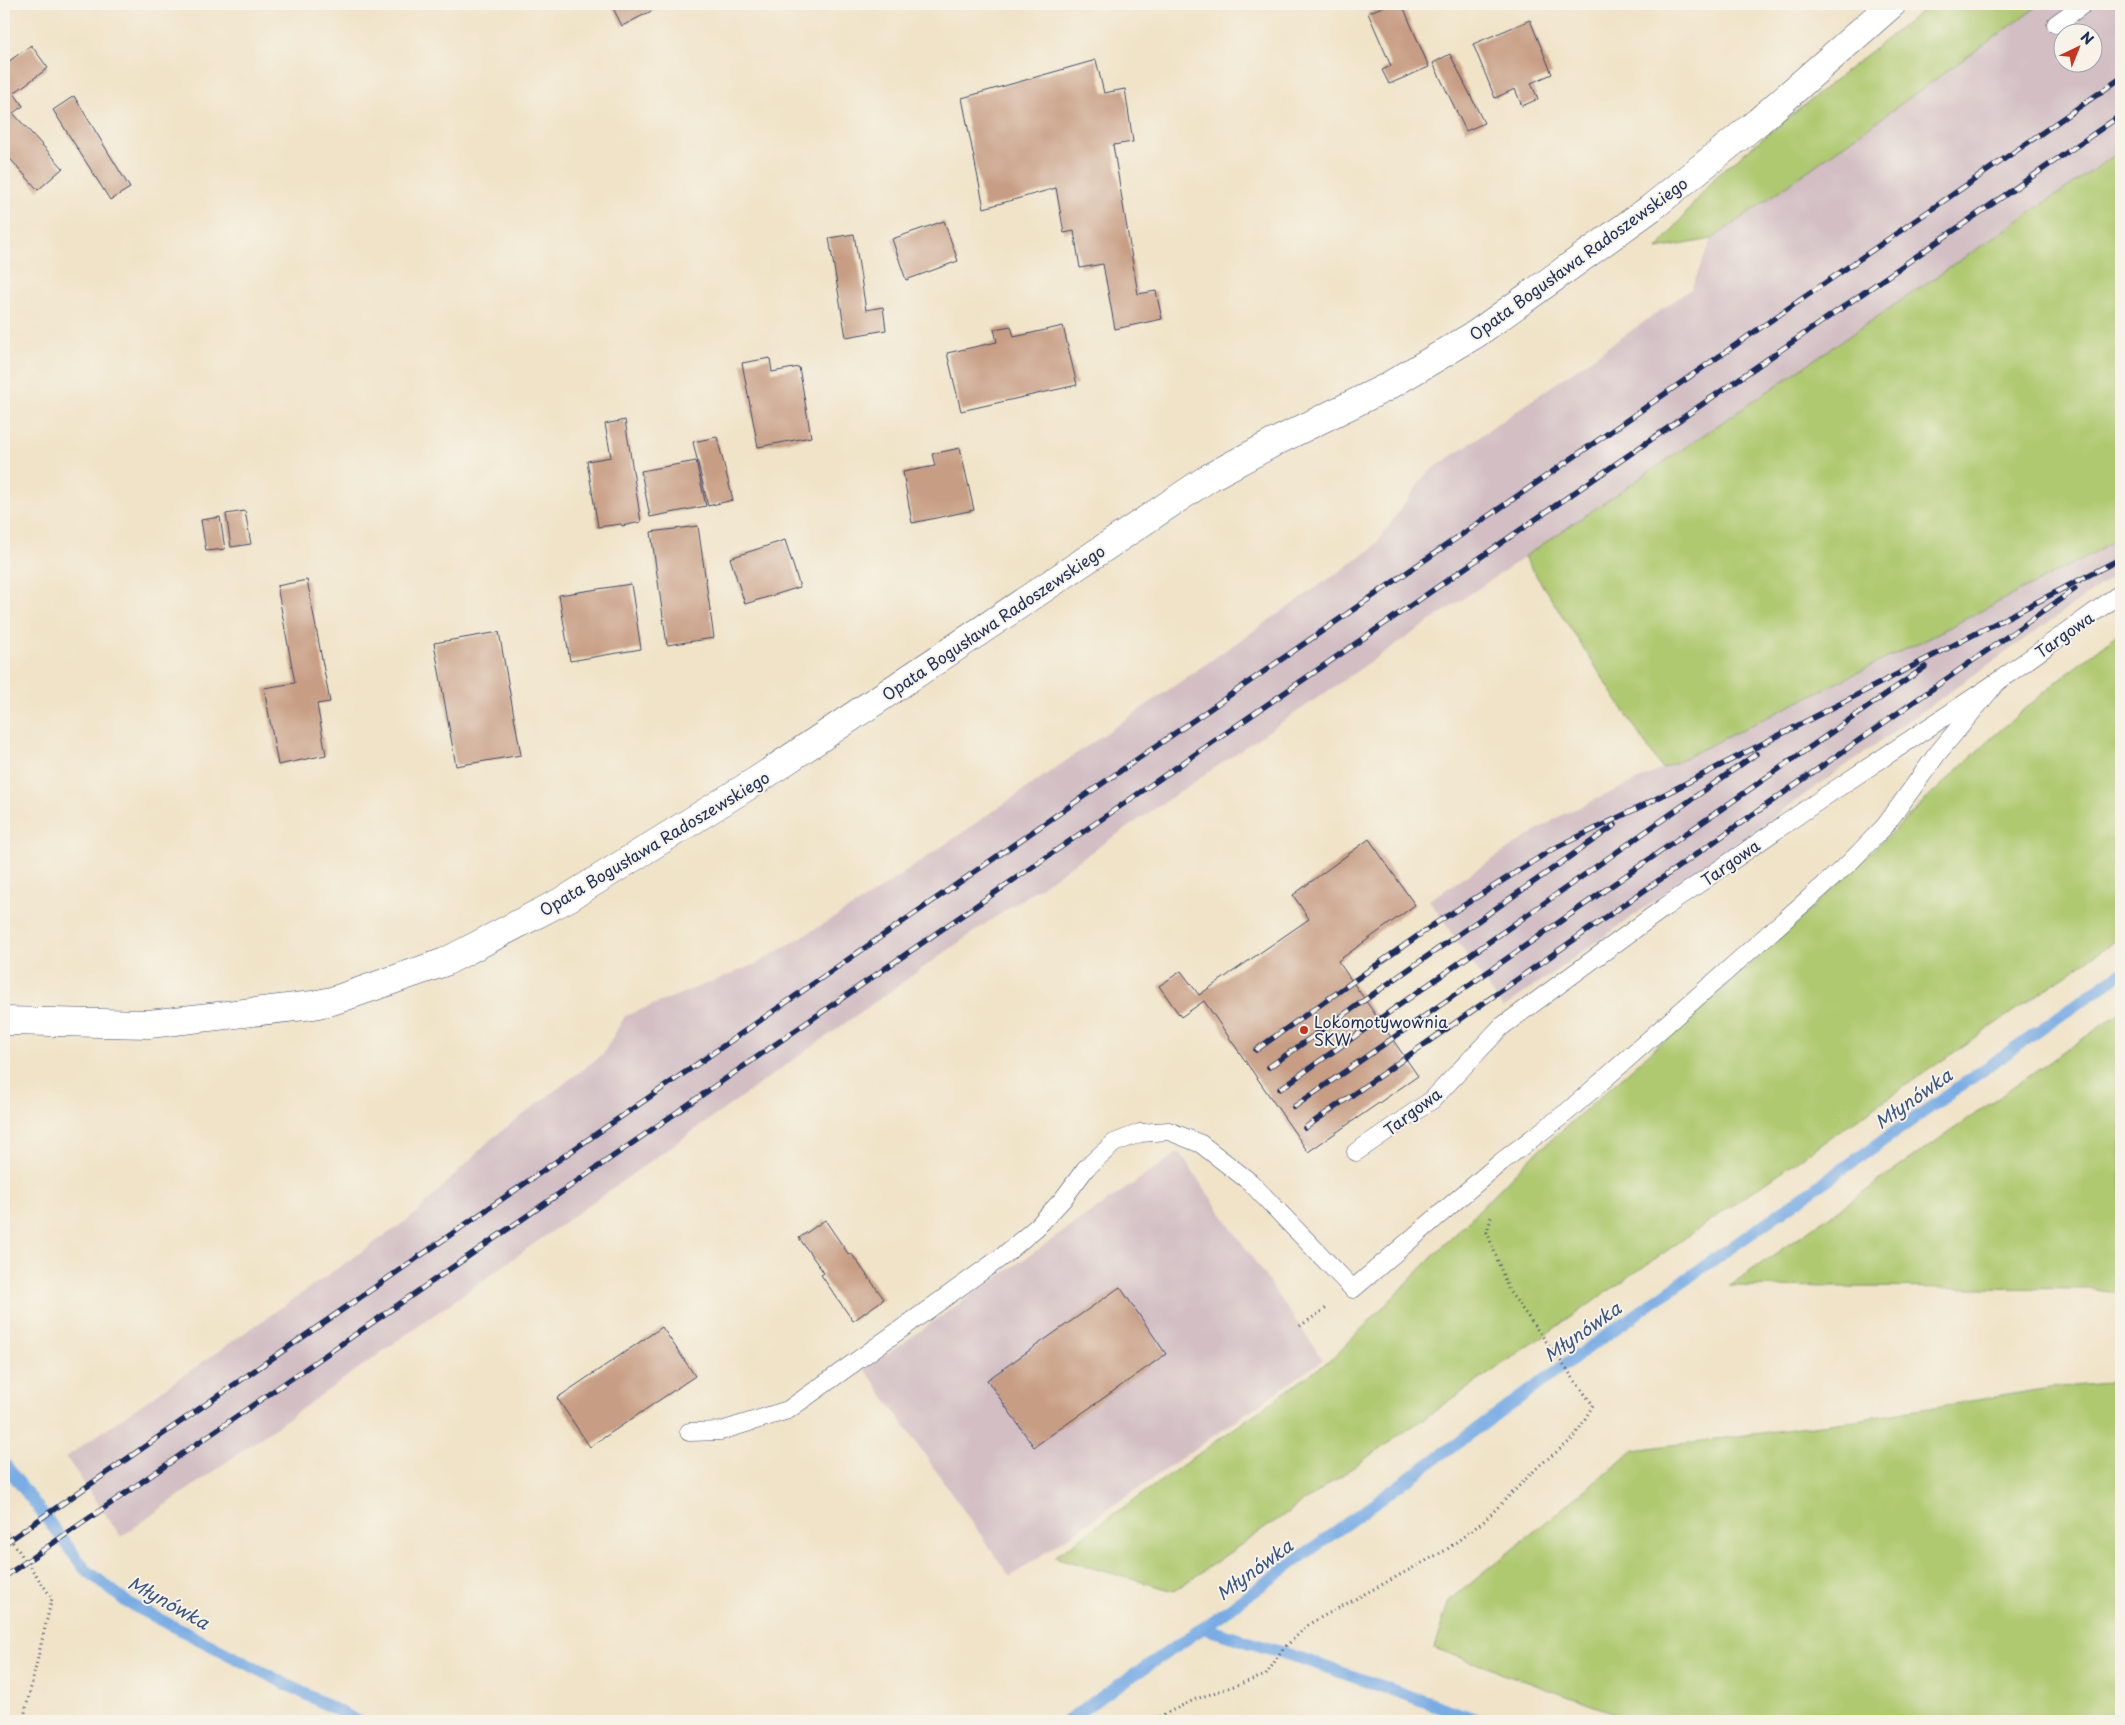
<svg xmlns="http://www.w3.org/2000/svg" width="2125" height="1725" viewBox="0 0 2125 1725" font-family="'Playpen Sans',sans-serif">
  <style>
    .industrial { fill: #d2bec3; fill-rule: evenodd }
    .green { fill: #afc96f; stroke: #657c66 }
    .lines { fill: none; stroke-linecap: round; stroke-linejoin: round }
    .stream { stroke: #77ace5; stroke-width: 12 }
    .building { fill: #c79d83 }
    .service-casing { stroke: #3b4a6e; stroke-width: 19 }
    .minor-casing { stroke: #3b4a6e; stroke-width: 29 }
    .path { stroke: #3b4a6e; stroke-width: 3; stroke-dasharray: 1 4; stroke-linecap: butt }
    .service { stroke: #fff; stroke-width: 18 }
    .minor { stroke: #fff; stroke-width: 28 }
    .rail-casing { stroke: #1b2f5e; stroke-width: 5.5 }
    .rail { stroke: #f7f3e8; stroke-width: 4; stroke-dasharray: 11; stroke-linecap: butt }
    .poi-dot { fill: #c8321e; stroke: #f7f3e8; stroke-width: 2 }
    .labels { text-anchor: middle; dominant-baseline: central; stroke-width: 4; stroke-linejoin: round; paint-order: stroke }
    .street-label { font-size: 16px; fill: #1b2f5e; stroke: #f7f3e8 }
    .poi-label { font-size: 16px; fill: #1b2f5e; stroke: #f7f3e8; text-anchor: start }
    .water-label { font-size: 18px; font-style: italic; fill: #375486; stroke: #f7f3e8 }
  </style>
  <rect width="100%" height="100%" fill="#f7f3e8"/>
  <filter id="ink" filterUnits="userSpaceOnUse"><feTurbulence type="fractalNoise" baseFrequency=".02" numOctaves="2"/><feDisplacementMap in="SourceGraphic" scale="10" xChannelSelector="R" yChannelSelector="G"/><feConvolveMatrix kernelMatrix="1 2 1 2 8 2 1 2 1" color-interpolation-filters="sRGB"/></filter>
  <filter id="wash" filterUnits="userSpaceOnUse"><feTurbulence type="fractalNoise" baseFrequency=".0096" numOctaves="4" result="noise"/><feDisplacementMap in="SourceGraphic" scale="20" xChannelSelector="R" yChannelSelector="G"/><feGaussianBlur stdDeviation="1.12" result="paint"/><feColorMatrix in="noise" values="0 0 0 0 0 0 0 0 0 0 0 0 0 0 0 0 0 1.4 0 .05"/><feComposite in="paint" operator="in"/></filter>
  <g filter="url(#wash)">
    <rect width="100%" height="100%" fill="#f0e3c7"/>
    <g class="industrial">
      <path d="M2041 4H2121V151L978 929 121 1537 66 1457 413 1216 490 1140 603 1054 625 1016 756 964 869 897 1372 549 1426 474 1691 289 1712 239ZM2062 32H2092V62H2062Z"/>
      <path d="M2121 536V571L1503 1008 1429 900 1560 816 1662 769 1934 635 2090 555Z"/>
      <path d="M1179 1152 1323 1360 1010 1577 865 1369Z"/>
    </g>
    <g class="green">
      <path d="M1930 4H2041L1712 239 1657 249 1717 175Z"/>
      <path d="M2121 151V536L2090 555 1934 635 1662 769 1524 557Z"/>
      <path d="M2121 632V937L1174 1591 1054 1557 1333 1358 1526 1162 1779 939 1990 739 2061 678Z"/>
      <path d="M2121 1012V1293L2094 1289 1729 1286Z"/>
      <path d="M2121 1382V1721H1636L1434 1648 1449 1601 1634 1450 1844 1422 2049 1388Z"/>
    </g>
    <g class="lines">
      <g class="stream">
        <path d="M4 1463 85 1569 128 1603 358 1721"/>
        <path d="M1203 1628 1300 1658 1481 1721"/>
        <path d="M1066 1721 1203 1628 1584 1351 2121 973"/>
      </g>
    </g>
    <g id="blocks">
      <g class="building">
        <path d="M611 4H662L663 5 622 26Z"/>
        <path d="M1389 4H1402L1429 67 1389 84 1382 70 1391 66 1368 13Z"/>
        <path d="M1530 20 1552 74 1531 83 1538 99 1522 106 1515 89 1495 98 1473 44Z"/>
        <path d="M31 45 48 68 14 93 23 106 13 113 63 168 38 190 4 152V65Z"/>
        <path d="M1450 54 1484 123 1466 131 1433 63Z"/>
        <path d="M1096 60 1104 93 1125 89 1133 142 1113 145 1138 294 1156 291 1162 319 1115 329 1103 264 1080 268 1074 231 1064 233 1056 188 984 208 962 98Z"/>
        <path d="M74 96 130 188 110 200 53 110Z"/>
        <path d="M944 221 958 261 906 280 892 239Z"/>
        <path d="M854 234 866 310 883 307 886 330 846 337 829 238Z"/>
        <path d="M1011 326 1014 337 1063 326 1077 385 961 411 947 353 997 342 994 329Z"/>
        <path d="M770 358 772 372 799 367 811 437 758 447 742 363Z"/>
        <path d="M625 420 641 522 622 526 621 524 598 527 587 461 611 457 605 424Z"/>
        <path d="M717 437 733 500 708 506 693 442Z"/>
        <path d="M960 448 974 510 912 523 903 472 935 466 932 454Z"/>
        <path d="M696 461 706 506 650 517 641 471Z"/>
        <path d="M245 511 251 544 231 547 226 514Z"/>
        <path d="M220 517 225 549 206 551 201 520Z"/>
        <path d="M698 526 714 638 667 645 651 532Z"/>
        <path d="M785 540 800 587 745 604 730 558Z"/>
        <path d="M307 580 330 702 317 704 326 755 278 765 264 688 295 683 277 586Z"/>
        <path d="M631 584 641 649 570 661 559 595Z"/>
        <path d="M499 632 521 755 456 766 434 643Z"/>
        <path d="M1369 839 1415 905 1338 961 1418 1076 1308 1152 1204 1001 1181 1017 1159 986 1181 971 1199 995 1309 919 1293 895Z"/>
        <path d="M825 1220 849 1255 851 1253 884 1299 853 1321 821 1275 824 1273 799 1238Z"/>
        <path d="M1120 1287 1166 1354 1034 1447 987 1380Z"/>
        <path d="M662 1327 695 1376 590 1447 557 1398Z"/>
      </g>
    </g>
  </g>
  <g filter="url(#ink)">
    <use href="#blocks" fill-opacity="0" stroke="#3b4a6e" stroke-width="1"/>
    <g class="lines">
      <defs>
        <g id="service">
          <path d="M2056 24 2084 4"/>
          <path d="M1356 1152 1432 1100 1501 1027 1665 907 1827 795 1997 682 2121 593"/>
          <path d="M689 1432 721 1431 788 1410 1003 1256 1037 1227 1063 1199 1086 1168 1114 1143 1140 1133 1169 1131 1201 1144 1250 1182 1353 1289 1501 1162 1567 1112 1849 863 1885 826 1937 754 1997 682"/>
        </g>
        <path id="minor" d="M4 1021 149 1024 313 1005 332 1001 445 962 568 898 756 781 1210 477 1273 443 1385 388 1476 334 1651 208 1759 121 1892 4"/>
      </defs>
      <use href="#service" class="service-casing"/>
      <use href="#minor" class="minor-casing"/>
      <g class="path">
        <path d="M1300 1326 1328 1307"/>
        <path d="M4 1530 52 1598 23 1721"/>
        <path d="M1150 1721 1196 1699 1266 1675 1282 1650 1309 1624 1446 1550 1484 1521 1540 1465 1574 1438 1593 1405 1509 1291 1487 1232 1492 1214"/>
      </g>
      <use href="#service" class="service"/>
      <use href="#minor" class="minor"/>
      <defs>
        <g id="rail">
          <path d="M1256 1050 1436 923 1551 850 1642 806 2120 559"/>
          <path d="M1269 1067 1615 825"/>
          <path d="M1280 1089 1756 754"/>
          <path d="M1294 1107 1925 667"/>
          <path d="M1305 1128 2075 589"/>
          <path d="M4 1544 2121 78"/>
          <path d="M4 1577 2121 115"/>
        </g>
      </defs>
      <use href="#rail" class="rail-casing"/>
      <use href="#rail" class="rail"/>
    </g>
  </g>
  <circle class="poi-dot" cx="1304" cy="1030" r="5"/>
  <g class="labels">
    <g class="street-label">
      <text transform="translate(1578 258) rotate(-36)">Opata Bogusława Radoszewskiego</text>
      <text transform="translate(993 622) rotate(-34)">Opata Bogusława Radoszewskiego</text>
      <text transform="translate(2064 634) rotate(-35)">Targowa</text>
      <text transform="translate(654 843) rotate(-31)">Opata Bogusława Radoszewskiego</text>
      <text transform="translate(1730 862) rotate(-35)">Targowa</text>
      <text transform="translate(1412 1111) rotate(-37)">Targowa</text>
    </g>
    <g class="poi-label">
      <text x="1314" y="1021">Lokomotywownia<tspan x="1314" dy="18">SKW</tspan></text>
    </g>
    <g class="water-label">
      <text transform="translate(1913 1098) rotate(-35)">Młynówka</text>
      <text transform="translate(1582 1331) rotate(-35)">Młynówka</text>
      <text transform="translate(1254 1569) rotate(-36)">Młynówka</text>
      <text transform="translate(169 1602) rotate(29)">Młynówka</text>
    </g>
  </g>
  <rect width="2125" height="1725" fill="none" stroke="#f7f3e8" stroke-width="20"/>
  <g transform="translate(2078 48) rotate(43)"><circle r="24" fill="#f7f3e8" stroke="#9fa5b1"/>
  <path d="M0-4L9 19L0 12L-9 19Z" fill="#c8321e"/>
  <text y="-8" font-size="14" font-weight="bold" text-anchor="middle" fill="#1b2f5e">N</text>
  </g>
</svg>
